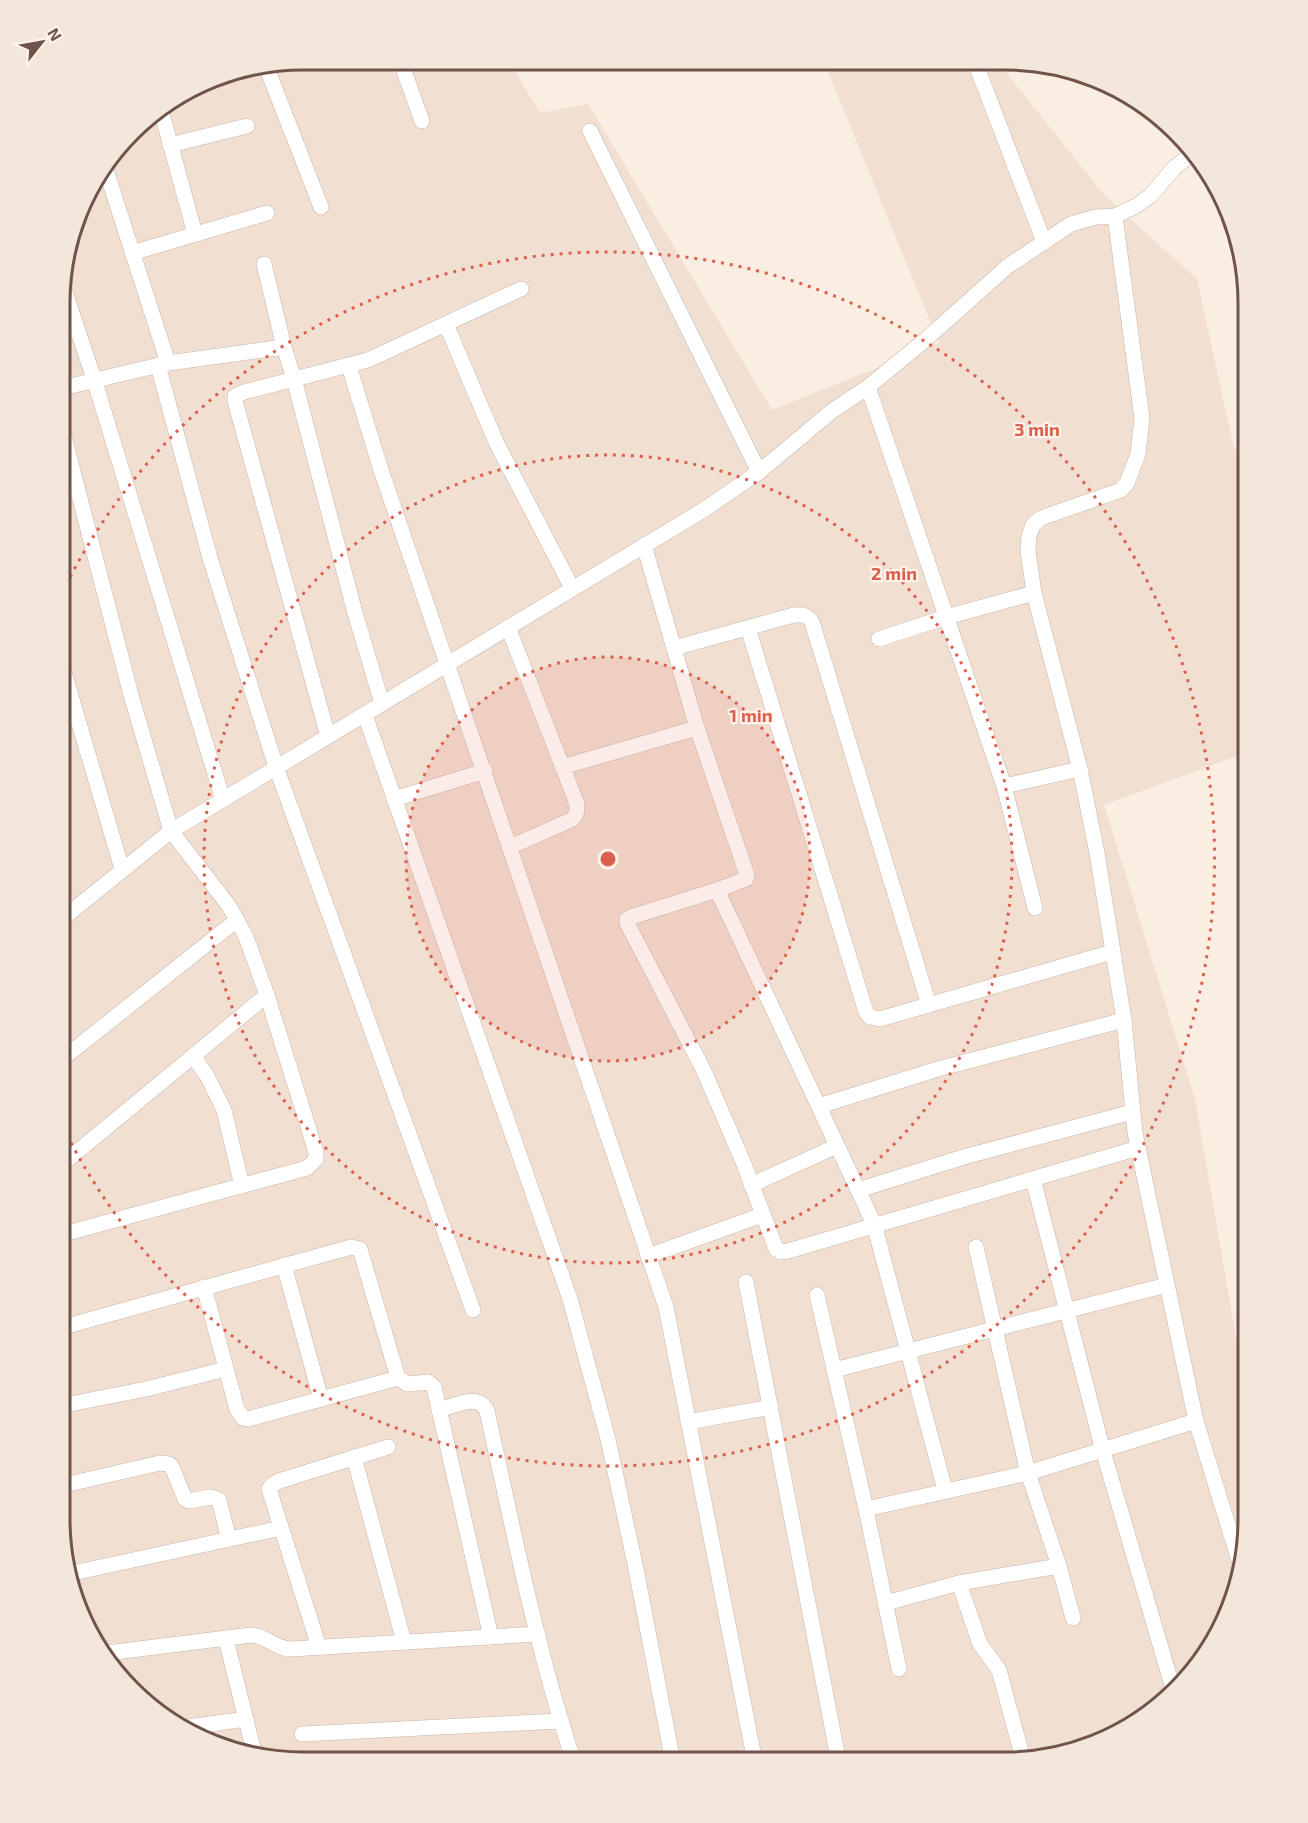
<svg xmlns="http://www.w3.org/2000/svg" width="1308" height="1823" viewBox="0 0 1308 1823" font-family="'Exo 2',sans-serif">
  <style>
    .residential { fill: #f1dfd1 }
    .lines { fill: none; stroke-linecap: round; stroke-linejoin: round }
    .minor-casing { stroke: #cab5aa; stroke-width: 16 }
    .minor { stroke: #fff; stroke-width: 15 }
    .ring { fill: none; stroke: #dc604f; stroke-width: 3; stroke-dasharray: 3 6 }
    .rim { fill: none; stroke: #70544a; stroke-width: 3 }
    .centre { fill: #dc604f; stroke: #fef3e8; stroke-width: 3 }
    .ring-label { font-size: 18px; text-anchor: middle; font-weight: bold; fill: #dc604f; stroke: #fef3e8; stroke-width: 4.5; stroke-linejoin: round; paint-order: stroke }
  </style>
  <rect width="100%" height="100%" fill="#faeee2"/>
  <path class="residential" d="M304 60 509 61 540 113 588 104 772 410 939 343 824 62H1002L1005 71 1105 196 1197 279 1233 445 1248 476V752L1104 805 1195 1099 1248 1408 1247 1535 1235 1598 1207 1655 1165 1703 1112 1738 1004 1763 272 1761 211 1745 156 1713 85 1627 60 1519 62 272 93 182 143 120 225 73Z"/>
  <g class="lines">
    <defs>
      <g id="minor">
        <path d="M400 60 422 121"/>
        <path d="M975 62 1044 242"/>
        <path d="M266 66 321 207"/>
        <path d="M161 110 195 234"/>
        <path d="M590 131 759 472"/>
        <path d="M170 145 247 126"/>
        <path d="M105 167 168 363"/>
        <path d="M1115 216 1142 418 1138 454 1127 483 1121 490 1041 518 1033 525 1029 536 1028 551 1034 593 1080 769 1097 853 1124 1020 1135 1133 1196 1421 1241 1567"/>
        <path d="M132 253 267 213"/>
        <path d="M264 264 284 347"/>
        <path d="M62 283 94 379 223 800"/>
        <path d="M446 324 496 442 572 588"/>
        <path d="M158 365 210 558 276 767 473 1310"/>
        <path d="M349 366 381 470 666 1307 755 1762"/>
        <path d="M868 387 1004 786 1080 769"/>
        <path d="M62 388 168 363 284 347 294 379 355 613 382 703"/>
        <path d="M644 545 697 728 747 875 746 879 717 890 874 1224 945 1490"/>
        <path d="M508 627 577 804C577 811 577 816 571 820L510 847"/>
        <path d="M748 628 866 1012 870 1017 880 1019 1112 952"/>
        <path d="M879 639 946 617 1034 593"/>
        <path d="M674 648 794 615C803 614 807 615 812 622L929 1005"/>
        <path d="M61 662 122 869"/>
        <path d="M365 715 570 1299 608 1439 636 1569 673 1762"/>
        <path d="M328 736 235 401V396L244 392 368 360 521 289"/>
        <path d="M562 767 697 728"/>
        <path d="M1004 786 1035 908"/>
        <path d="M394 799 485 771"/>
        <path d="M717 890 631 917 627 919V923L703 1069 744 1164 776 1249 781 1252 788 1251 1138 1148"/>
        <path d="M61 920 171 831 705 509 759 472 832 411 868 387 925 340 1008 266 1071 224 1096 217 1115 216 1136 206 1150 196 1175 167 1190 156"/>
        <path d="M193 1056 207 1076 224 1110 242 1186"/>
        <path d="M61 1060 237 920"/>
        <path d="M819 1106 938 1069 1124 1020"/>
        <path d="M61 1165 267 995"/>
        <path d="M1033 1179 1103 1451 1174 1692"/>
        <path d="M751 1185 837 1146"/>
        <path d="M858 1190 967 1156 1132 1112"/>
        <path d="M60 1235 307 1168 316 1159V1152L267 995 246 937 229 906 171 831 131 695 62 429"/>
        <path d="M976 1247 1028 1473 1059 1566 1073 1618"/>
        <path d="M648 1256 762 1215"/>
        <path d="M284 1265 321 1399"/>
        <path d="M746 1282 839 1763"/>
        <path d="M204 1287 237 1409 243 1418 248 1419 398 1378"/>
        <path d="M817 1295 866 1509 899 1669"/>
        <path d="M60 1328 351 1247 360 1249 398 1378 408 1384 428 1382 434 1387 491 1637"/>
        <path d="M834 1370 1167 1285"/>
        <path d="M60 1406 146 1389 226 1369"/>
        <path d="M439 1410C455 1406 478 1392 487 1411 513 1528 536 1648 574 1762"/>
        <path d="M688 1422 771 1407"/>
        <path d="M354 1457 404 1642"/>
        <path d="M60 1486 160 1463 169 1464 172 1467 185 1499 189 1501 211 1497 219 1500 229 1539"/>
        <path d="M866 1509 1028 1473 1196 1421"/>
        <path d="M73 1573 281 1528"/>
        <path d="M959 1583 980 1644 999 1670 1023 1759"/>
        <path d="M886 1603 959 1583 1059 1566"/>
        <path d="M226 1639 255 1756"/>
        <path d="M319 1647 269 1489 272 1485 279 1481 388 1447"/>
        <path d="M107 1653 251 1635C267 1636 276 1649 291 1649L538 1634"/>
        <path d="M181 1728 246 1719"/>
        <path d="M302 1734 560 1721"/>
      </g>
    </defs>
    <use href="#minor" class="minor-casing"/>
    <use href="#minor" class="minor"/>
  </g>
  <circle cx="608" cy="859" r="202" fill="#dc604f" fill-opacity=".12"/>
  <g class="ring">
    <circle cx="608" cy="859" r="202"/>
    <circle cx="608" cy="859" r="404"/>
    <path d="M62 593A607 607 0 1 1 62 1125"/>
  </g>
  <path d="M0 0H1308V1823H0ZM303 70H1005A233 233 0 0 1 1238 303V1519A233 233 0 0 1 1005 1752H303A233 233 0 0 1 70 1519V303A233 233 0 0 1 303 70Z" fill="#f3e6db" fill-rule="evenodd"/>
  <path class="rim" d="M303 70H1005A233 233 0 0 1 1238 303V1519A233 233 0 0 1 1005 1752H303A233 233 0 0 1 70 1519V303A233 233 0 0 1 303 70Z"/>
  <circle cx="608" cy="859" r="9" class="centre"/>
  <g class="ring-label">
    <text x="1037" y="436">3 min</text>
    <text x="894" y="580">2 min</text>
    <text x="751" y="722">1 min</text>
  </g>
  <g transform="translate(42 42) rotate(59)" stroke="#fef3e8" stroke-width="4.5" paint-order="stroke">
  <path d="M0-4.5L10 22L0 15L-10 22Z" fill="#70544a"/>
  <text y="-9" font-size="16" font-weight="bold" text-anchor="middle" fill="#70544a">N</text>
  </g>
</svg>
